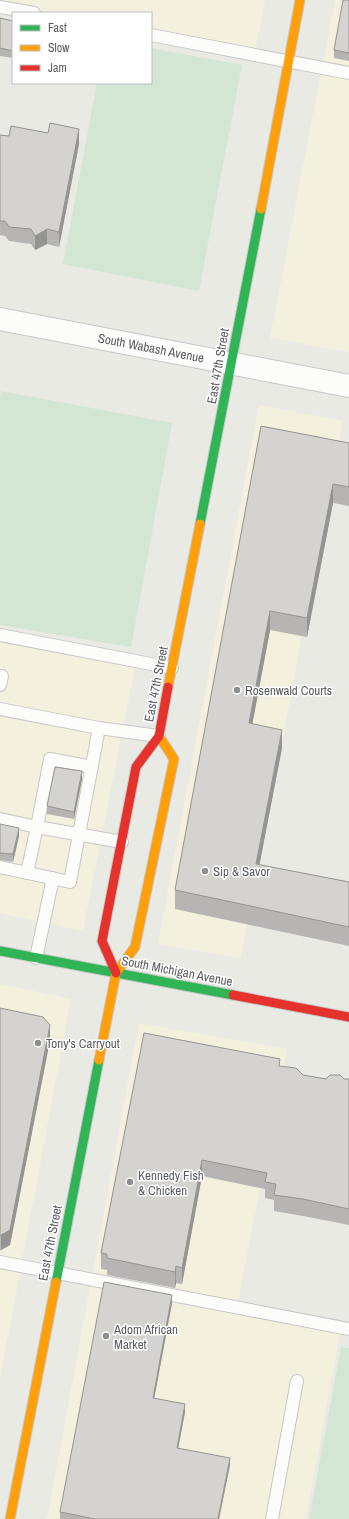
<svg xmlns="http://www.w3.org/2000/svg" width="349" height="1519" viewBox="0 0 349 1519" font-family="'Archivo Narrow',sans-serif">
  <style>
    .commercial { fill: #f3f0de }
    .green { fill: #d3e5d3 }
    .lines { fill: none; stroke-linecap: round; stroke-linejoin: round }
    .lane-casing { stroke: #c7c7c7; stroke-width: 14 }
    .street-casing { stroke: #c7c7c7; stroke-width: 24 }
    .fast-casing { stroke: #c7c8c8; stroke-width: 11 }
    .slow-casing { stroke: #c7c8c8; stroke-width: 11 }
    .jam-casing { stroke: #c7c8c8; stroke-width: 11 }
    .lane { stroke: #fcfcfb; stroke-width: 12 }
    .street { stroke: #fcfcfb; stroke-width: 22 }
    .fast { stroke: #30b455; stroke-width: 9 }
    .slow { stroke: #ff9f0a; stroke-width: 9 }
    .jam { stroke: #e5322d; stroke-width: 9 }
    .wall { fill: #b6b5b3 }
    .shaded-wall { fill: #949492 }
    .building { fill: #d4d3d0; stroke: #949492 }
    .poi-dot { fill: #8d8e90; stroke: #fff; stroke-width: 1.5 }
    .labels { text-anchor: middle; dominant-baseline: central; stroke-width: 3; stroke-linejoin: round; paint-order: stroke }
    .street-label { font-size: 13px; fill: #5b5d62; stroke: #fff }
    .poi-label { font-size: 13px; fill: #5b5d62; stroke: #fff; text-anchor: start }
  </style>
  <rect width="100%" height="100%" fill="#eaeae5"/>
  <g class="commercial">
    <path d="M0 0H265L254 55 151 35V13H34L0 7Z"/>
    <path d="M335 0H349V352L270 338Z"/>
    <path d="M259 405 343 421 241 958 158 944Z"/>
    <path d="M0 635 136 661 83 931 0 913Z"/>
    <path d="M0 984 71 999 0 1379Z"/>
    <path d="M139 1023 287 1049 237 1307 341 1328 306 1519H47Z"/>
  </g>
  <g class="green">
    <path d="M151 48 242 65 199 291 63 264 97 83H151Z"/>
    <path d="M1 391 172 423 131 647 0 625V398Z"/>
    <path d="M341 1347 349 1348V1519H309Z"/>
  </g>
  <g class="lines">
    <defs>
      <g id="lane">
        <path d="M0 7 34 13"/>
        <path d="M151 35 349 73"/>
        <path d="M0 635 172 668"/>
        <path d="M0 676H2L0 685"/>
        <path d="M0 709 99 728"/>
        <path d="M0 819 37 827 50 759 92 767"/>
        <path d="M0 867 70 882 99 728 159 736"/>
        <path d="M27 873 37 827 122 842"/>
        <path d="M36 958 53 878"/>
        <path d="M0 1262 349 1329"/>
        <path d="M272 1519 297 1381"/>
      </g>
      <path id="street" d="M0 319 349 386"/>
      <g id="fast">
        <path d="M200 524 261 209"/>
        <path d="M0 951 233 995"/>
        <path d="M56 1282 99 1060"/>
      </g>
      <g id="slow">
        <path d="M261 209 300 0"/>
        <path d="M168 687 200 524"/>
        <path d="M99 1060 116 973 135 947 174 759 159 736"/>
        <path d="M10 1519 56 1282"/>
      </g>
      <g id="jam">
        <path d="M116 973 102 941 136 767 159 736 168 687"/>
        <path d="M233 995 349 1017"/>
      </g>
    </defs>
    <use href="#lane" class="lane-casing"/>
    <use href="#street" class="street-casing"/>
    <use href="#fast" class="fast-casing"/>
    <use href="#slow" class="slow-casing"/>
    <use href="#jam" class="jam-casing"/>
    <use href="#lane" class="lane"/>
    <use href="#street" class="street"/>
    <use href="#fast" class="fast"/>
    <use href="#slow" class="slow"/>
    <use href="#jam" class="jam"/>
  </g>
  <g class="wall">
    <path d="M349 0V61L334 58V50Z"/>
    <path d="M0 18 13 21V58L0 56Z"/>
    <path d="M0 135 9 136 79 144 59 247 47 244 35 250 31 244 9 241 5 236 0 235Z"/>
    <path d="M261 426 349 443V506L333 503 307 637 270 630 252 724 282 748 259 865 349 882V946L175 909V890Z"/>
    <path d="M82 779 74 819 47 814V806Z"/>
    <path d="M0 824 19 836 13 862 0 860Z"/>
    <path d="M0 1008 50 1040 10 1245 1 1250H0Z"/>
    <path d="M280 1066 303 1075 326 1079H349V1225L303 1216 274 1211V1200L265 1198V1189L202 1176 182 1284 176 1283 175 1288 107 1275V1270L101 1269V1253Z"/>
    <path d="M172 1303 154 1398 185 1412 178 1448 230 1465 219 1519H60V1512Z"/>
  </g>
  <g class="shaded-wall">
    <path d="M79 129V144L59 247V232Z"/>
    <path d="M47 229V244L35 250V236Z"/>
    <path d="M333 484V503L307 637V618Z"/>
    <path d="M270 611V630L249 742V723Z"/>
    <path d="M282 730V748L256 883V864Z"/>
    <path d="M82 771V779L74 819V812Z"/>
    <path d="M19 828V836L13 862V854Z"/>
    <path d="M50 1025V1040L10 1245 1 1250V1235Z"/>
    <path d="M202 1160V1176L182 1284V1268Z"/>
    <path d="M176 1266V1283L175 1288V1272Z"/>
    <path d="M172 1295V1303L153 1405V1398Z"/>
    <path d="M185 1404V1412L177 1455V1448Z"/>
    <path d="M230 1458V1465L219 1519H218Z"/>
  </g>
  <g class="building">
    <path d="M343 0H349V53L334 50Z"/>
    <path d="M0 18 13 21V51L0 48Z"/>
    <path d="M50 123 79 129 59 232 47 229 35 236 31 229 9 227 5 221H0V135L9 136 11 126 48 133Z"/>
    <path d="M261 426 349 443V487L333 484 307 618 270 611 249 723 282 730 256 864 349 882V927L175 890Z"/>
    <path d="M55 767 82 771 74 812 47 806Z"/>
    <path d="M0 824 19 828 13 854 0 853Z"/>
    <path d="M0 1008 43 1017 50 1025 10 1230 1 1235H0Z"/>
    <path d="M144 1033 280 1059 279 1066 296 1068 303 1075 326 1079 330 1075H340L344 1079H349V1209L303 1199 274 1195 276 1184 265 1182 267 1173 202 1160 182 1268 176 1266 175 1272 107 1258V1254L101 1253Z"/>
    <path d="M104 1282 172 1295 153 1398 185 1404 177 1448 230 1458 218 1519H95L60 1512Z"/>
  </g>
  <g class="poi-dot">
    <circle cx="237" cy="690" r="4"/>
    <circle cx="205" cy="871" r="4"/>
    <circle cx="38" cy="1043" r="4"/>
    <circle cx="130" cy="1182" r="4"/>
    <circle cx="106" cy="1336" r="4"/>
  </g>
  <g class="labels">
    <g class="street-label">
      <text transform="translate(151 348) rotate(11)">South Wabash Avenue</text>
      <text transform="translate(218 366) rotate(-80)">East 47th Street</text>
      <text transform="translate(156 684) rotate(-79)">East 47th Street</text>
      <text transform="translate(177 971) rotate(11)">South Michigan Avenue</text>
      <text transform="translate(50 1243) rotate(-79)">East 47th Street</text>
    </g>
    <g class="poi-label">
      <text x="245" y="690">Rosenwald Courts</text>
      <text x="213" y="871">Sip &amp; Savor</text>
      <text x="46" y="1043">Tony's Carryout</text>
      <text x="138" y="1175">Kennedy Fish<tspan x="138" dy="15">&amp; Chicken</tspan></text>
      <text x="114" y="1329">Adom African<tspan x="114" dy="15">Market</tspan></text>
    </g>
  </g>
  <rect x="12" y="12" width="140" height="72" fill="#ffffff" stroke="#bdbec0"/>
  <rect x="20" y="25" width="20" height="6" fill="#30b455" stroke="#bdbec0"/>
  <text x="48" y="32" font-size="12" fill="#5b5d62">Fast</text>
  <rect x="20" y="45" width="20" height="6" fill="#ff9f0a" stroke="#bdbec0"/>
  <text x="48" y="52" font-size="12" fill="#5b5d62">Slow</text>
  <rect x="20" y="65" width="20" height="6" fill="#e5322d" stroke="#bdbec0"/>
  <text x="48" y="72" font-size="12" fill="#5b5d62">Jam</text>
</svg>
